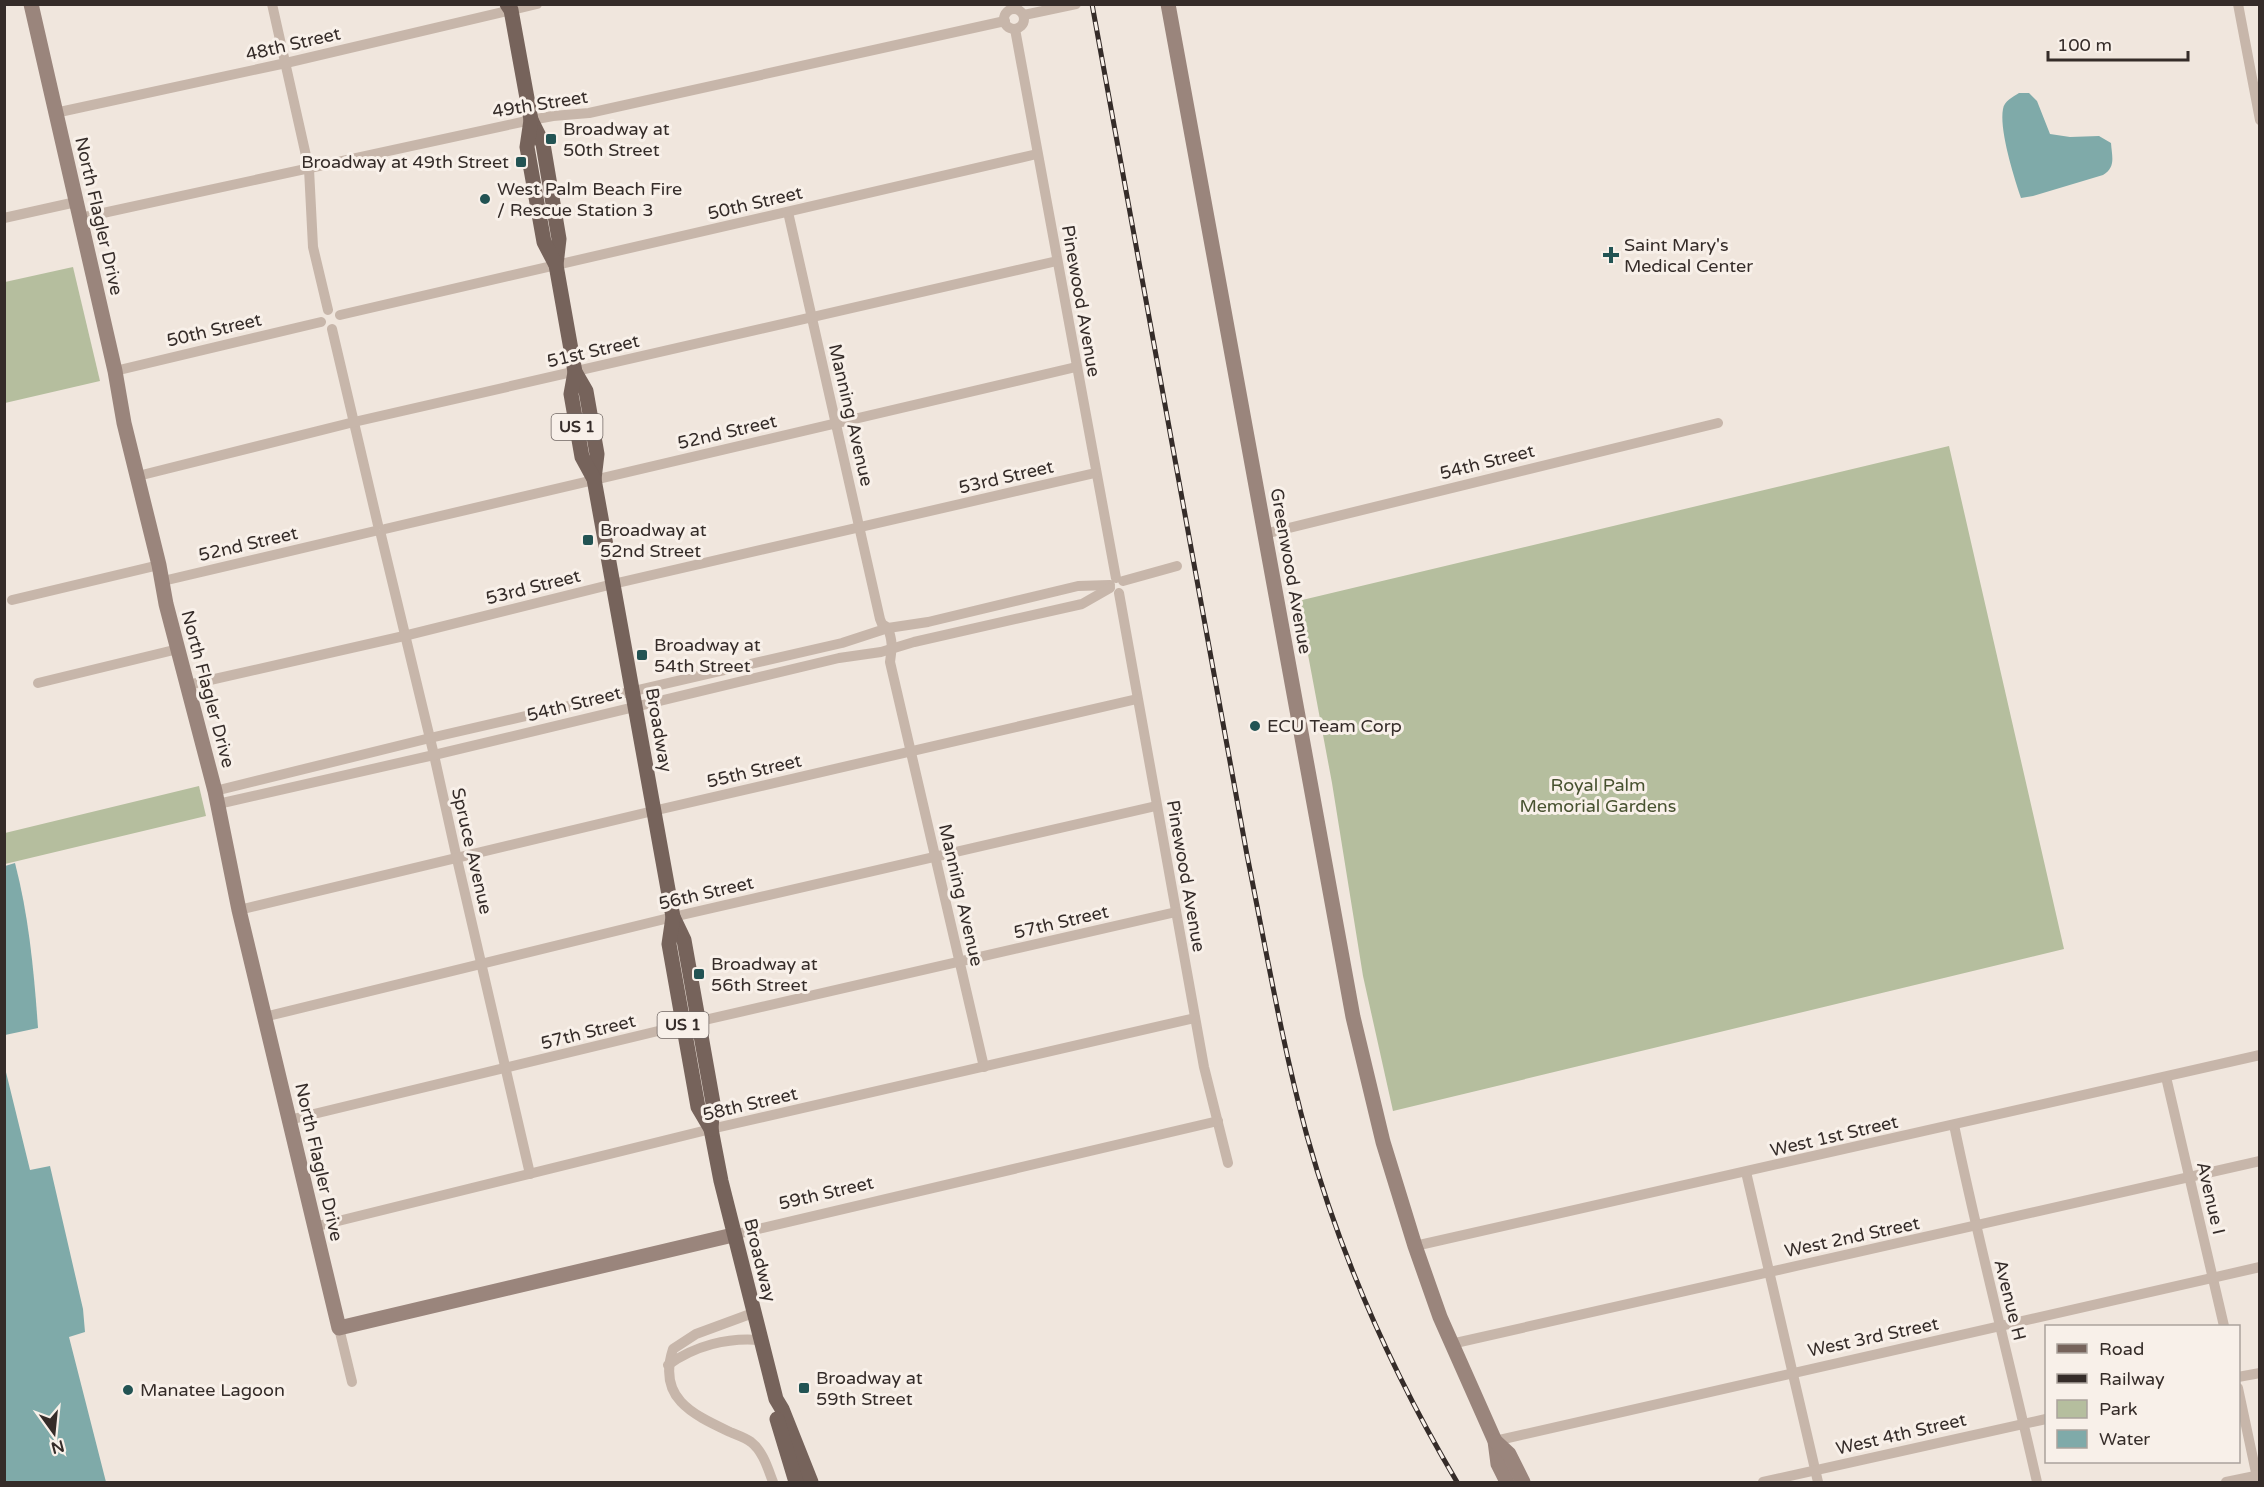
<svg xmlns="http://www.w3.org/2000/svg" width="2264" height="1487" viewBox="0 0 2264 1487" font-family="'Varela Round',sans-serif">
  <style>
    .green { fill: #b5be9e }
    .water { fill: #7faaa9 }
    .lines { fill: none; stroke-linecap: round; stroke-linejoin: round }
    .street { stroke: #c7b6aa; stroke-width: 10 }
    .secondary { stroke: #9a857c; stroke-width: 15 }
    .primary { stroke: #76635b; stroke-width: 15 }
    .rail-casing { stroke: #352c29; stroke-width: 5 }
    .rail { stroke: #f8f0e9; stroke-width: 3; stroke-dasharray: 9; stroke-linecap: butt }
    .poi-dot { fill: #225353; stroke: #f8f0e9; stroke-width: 2 }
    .labels { text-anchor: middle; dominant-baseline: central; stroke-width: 6; stroke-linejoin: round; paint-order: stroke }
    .shield { fill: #f8f0e9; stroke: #706763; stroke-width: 1.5 }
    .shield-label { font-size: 16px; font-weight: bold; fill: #352c29 }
    .street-label { font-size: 18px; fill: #352c29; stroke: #f8f0e9 }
    .poi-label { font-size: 18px; fill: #352c29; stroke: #f8f0e9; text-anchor: start }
    .park-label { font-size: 18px; fill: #47512f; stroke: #f8f0e9 }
  </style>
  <rect width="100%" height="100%" fill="#f0e6dd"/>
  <g class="green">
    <path d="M73 267 100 381 5 403V282Z"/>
    <path d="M1949 446 2064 949 1393 1111 1363 976 1332 783 1298 601Z"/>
    <path d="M199 786 206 816 5 864V833Z"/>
  </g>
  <g class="water">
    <path d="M2019 93H2029L2037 101 2050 134 2070 137 2099 136 2111 143C2112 157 2116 167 2103 175L2033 196 2021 198C2014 177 1999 130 2003 109 2004 101 2013 97 2019 93Z"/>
    <path d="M15 863C29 917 34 972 38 1028L5 1035V866Z"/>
    <path d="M4 1064 30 1170 50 1166 83 1309 85 1332 69 1337 106 1482H5Z"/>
  </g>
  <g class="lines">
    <g class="street">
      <path d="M272 4 309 169 313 247 328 310"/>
      <path d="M2238 4 2260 120"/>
      <circle cx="1014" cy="19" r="10"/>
      <path d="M1024 15 1076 4"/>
      <path d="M1015 29 1116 578"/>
      <path d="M55 113 286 63 537 4"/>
      <path d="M788 212 880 619 882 624 888 628C893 643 892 647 890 662L984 1067"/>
      <path d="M4 218 76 202"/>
      <path d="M80 218 531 120 553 116 589 113 1005 21"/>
      <path d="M340 315 1037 154"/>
      <path d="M332 329 378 525"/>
      <path d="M115 371 321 322"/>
      <path d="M138 476 354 422 1057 261"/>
      <path d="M385 529 1076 367"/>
      <path d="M1264 534 1718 423"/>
      <path d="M381 535 434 755 457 859 530 1174"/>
      <path d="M163 581 375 531"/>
      <path d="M1123 581 1177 566"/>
      <path d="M1119 593 1204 1067 1228 1163"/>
      <path d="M12 600 159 565"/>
      <path d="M38 683 178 649"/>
      <path d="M188 685 404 636 613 584 1095 473"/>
      <path d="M215 791 430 738 842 643 888 628 928 622 1078 586 1110 585"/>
      <path d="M218 804 434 755 839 658 881 652 914 642 1082 604 1110 588"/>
      <path d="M239 910 653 811 1137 699"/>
      <path d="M264 1017 673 917 1156 806"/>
      <path d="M2166 1077 2224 1326"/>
      <path d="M289 1120 683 1025 1176 912"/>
      <path d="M1954 1125C1979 1245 2010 1363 2037 1482"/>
      <path d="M1746 1172 1818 1482"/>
      <path d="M314 1227 711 1129 1195 1018"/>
      <path d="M733 1235 1218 1121"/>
      <path d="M1415 1246 2260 1055"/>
      <path d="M753 1313 696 1334 673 1349C657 1398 692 1414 730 1432 737 1435 746 1438 751 1442 763 1451 768 1469 773 1482"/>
      <path d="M339 1328 352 1382"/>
      <path d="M1451 1344 2260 1161"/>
      <path d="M668 1365C694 1346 728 1337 760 1340"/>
      <path d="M2238 1377 2260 1373"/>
      <path d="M2238 1388 2258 1482"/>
      <path d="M1495 1441 2260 1267"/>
      <path d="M1763 1482 2046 1419"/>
      <path d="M2226 1482 2260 1475"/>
    </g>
    <g class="secondary">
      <path d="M31 4 115 371 124 423 159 565 166 604 215 791 239 910 339 1328 733 1235"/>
      <path d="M1168 4 1353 1017 1383 1142 1415 1246 1440 1317 1495 1441 1498 1464 1507 1482"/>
      <path d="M1495 1441 1509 1454 1523 1482"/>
    </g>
    <g class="primary">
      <path d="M507 4 511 10 531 120 543 144 559 239 556 265"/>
      <path d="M531 120 527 147 544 242 556 265 575 372 586 391 597 454 594 479"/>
      <path d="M575 372 571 394 582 457 594 479 673 917 684 940 713 1103 711 1129 721 1181 776 1399 782 1409 811 1482"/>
      <path d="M673 917 669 944 698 1107 711 1129"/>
      <path d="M777 1419 796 1482"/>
    </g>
    <defs>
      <path id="rail" d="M1092 4 1247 855C1266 949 1282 1044 1307 1136 1341 1258 1393 1374 1457 1482"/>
    </defs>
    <use href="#rail" class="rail-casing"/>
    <use href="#rail" class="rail"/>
  </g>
  <g class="poi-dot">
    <rect x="545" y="133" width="12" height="12" rx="3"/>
    <rect x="515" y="156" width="12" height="12" rx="3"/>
    <circle cx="485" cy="199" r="6"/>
    <path d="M1608 246h6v6h6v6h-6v6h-6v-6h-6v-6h6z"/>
    <rect x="582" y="534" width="12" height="12" rx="3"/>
    <rect x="636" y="649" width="12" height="12" rx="3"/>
    <circle cx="1255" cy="726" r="6"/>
    <rect x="693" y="968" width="12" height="12" rx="3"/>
    <rect x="798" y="1382" width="12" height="12" rx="3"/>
    <circle cx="128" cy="1390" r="6"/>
  </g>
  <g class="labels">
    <g class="shield">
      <rect x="551.5" y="414" width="51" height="26" rx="4.5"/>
      <rect x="657.5" y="1012" width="51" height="26" rx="4.5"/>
    </g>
    <g class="shield-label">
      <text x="577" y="427">US 1</text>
      <text x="683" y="1025">US 1</text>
    </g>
    <g class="street-label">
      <text transform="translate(293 44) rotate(-13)">48th Street</text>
      <text transform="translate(540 104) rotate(-9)">49th Street</text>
      <text transform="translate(755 203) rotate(-13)">50th Street</text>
      <text transform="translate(99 216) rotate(77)">North Flagler Drive</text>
      <text transform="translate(1081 301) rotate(80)">Pinewood Avenue</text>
      <text transform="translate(214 330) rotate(-13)">50th Street</text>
      <text transform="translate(593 351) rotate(-13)">51st Street</text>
      <text transform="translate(851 415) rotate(77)">Manning Avenue</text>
      <text transform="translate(727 432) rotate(-13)">52nd Street</text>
      <text transform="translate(1487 462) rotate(-14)">54th Street</text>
      <text transform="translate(1006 477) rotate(-13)">53rd Street</text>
      <text transform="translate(248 544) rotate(-13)">52nd Street</text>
      <text transform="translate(1291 571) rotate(80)">Greenwood Avenue</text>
      <text transform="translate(533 587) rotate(-14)">53rd Street</text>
      <text transform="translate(208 689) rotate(75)">North Flagler Drive</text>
      <text transform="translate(574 704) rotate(-14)">54th Street</text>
      <text transform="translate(659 730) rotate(80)">Broadway</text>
      <text transform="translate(754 771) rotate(-13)">55th Street</text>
      <text transform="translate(472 851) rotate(77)">Spruce Avenue</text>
      <text transform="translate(1186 876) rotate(80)">Pinewood Avenue</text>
      <text transform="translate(706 893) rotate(-13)">56th Street</text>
      <text transform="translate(961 895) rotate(77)">Manning Avenue</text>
      <text transform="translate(1061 922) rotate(-13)">57th Street</text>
      <text transform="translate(588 1032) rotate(-14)">57th Street</text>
      <text transform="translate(750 1104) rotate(-13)">58th Street</text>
      <text transform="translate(1834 1136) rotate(-13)">West 1st Street</text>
      <text transform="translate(319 1162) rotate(77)">North Flagler Drive</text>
      <text transform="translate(826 1193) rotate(-13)">59th Street</text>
      <text transform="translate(2211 1198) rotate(77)">Avenue I</text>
      <text transform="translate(1852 1237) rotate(-12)">West 2nd Street</text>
      <text transform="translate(760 1260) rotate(76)">Broadway</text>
      <text transform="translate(2010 1300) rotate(76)">Avenue H</text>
      <text transform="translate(1873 1337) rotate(-12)">West 3rd Street</text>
      <text transform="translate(1901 1434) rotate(-13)">West 4th Street</text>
    </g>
    <g class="poi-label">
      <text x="563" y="129">Broadway at<tspan x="563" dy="21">50th Street</tspan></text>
      <text x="509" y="162" text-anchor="end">Broadway at 49th Street</text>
      <text x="497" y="189">West Palm Beach Fire<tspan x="497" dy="21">/ Rescue Station 3</tspan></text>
      <text x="1624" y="245">Saint Mary's<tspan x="1624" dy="21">Medical Center</tspan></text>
      <text x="600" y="530">Broadway at<tspan x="600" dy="21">52nd Street</tspan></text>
      <text x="654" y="645">Broadway at<tspan x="654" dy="21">54th Street</tspan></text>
      <text x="1267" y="726">ECU Team Corp</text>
      <text x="711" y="964">Broadway at<tspan x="711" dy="21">56th Street</tspan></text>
      <text x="816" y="1378">Broadway at<tspan x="816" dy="21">59th Street</tspan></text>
      <text x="140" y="1390">Manatee Lagoon</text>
    </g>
    <g class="park-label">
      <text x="1598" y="785">Royal Palm<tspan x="1598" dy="21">Memorial Gardens</tspan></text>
    </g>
  </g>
  <rect width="2264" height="1487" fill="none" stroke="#352c29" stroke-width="12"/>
  <rect x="2045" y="1325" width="195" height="138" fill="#f8f0e9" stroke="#aaa29c" stroke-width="1.5"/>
  <rect x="2057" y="1344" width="30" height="9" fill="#76635b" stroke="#aaa29c" stroke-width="1.5"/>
  <text x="2099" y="1355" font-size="18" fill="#352c29">Road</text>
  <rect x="2057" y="1374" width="30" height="9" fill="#352c29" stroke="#aaa29c" stroke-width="1.5"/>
  <text x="2099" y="1385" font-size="18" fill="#352c29">Railway</text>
  <rect x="2057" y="1400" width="30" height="18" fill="#b5be9e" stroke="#aaa29c" stroke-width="1.5"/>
  <text x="2099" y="1415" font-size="18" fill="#352c29">Park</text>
  <rect x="2057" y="1430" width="30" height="18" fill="#7faaa9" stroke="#aaa29c" stroke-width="1.5"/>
  <text x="2099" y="1445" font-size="18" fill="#352c29">Water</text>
  <g transform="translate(54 1433) rotate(165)" stroke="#f8f0e9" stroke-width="4.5" paint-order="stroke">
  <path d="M0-4.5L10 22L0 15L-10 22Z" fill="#352c29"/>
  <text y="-9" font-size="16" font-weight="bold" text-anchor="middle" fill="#352c29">N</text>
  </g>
  <path d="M2048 51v9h140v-9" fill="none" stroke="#352c29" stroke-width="3"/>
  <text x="2057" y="51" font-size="18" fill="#352c29" stroke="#f8f0e9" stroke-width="4.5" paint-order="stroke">100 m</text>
</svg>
